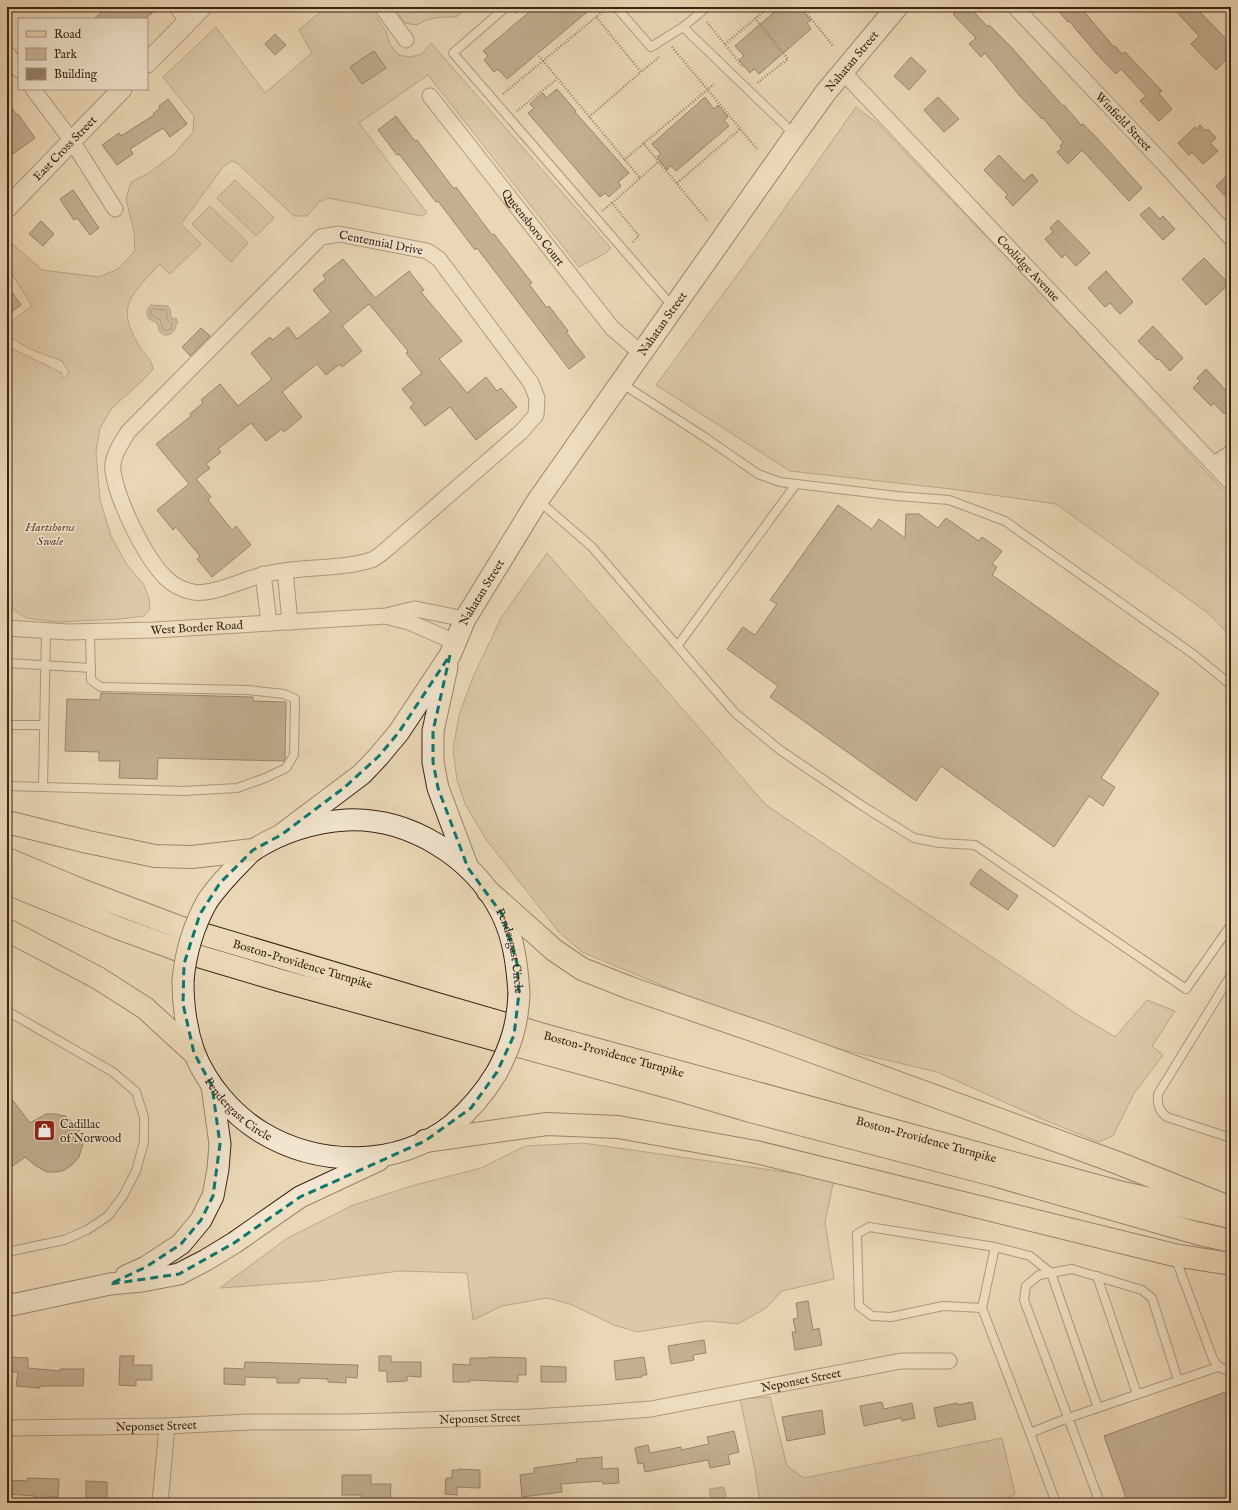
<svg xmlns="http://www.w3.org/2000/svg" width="1238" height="1510" viewBox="0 0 1238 1510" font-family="'IM FELL English',serif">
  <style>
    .green { fill: #ccb99a; stroke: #836e58 }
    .water { fill: #ae9a7f; stroke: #806b55 }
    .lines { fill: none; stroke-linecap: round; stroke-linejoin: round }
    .shore { stroke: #745f4a; stroke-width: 1 }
    .building { fill: #968168; stroke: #3a2415 }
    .service-casing { stroke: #66513d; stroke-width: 10 }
    .minor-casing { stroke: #66513d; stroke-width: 17 }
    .tertiary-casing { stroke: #66513d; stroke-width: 21 }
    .secondary-casing { stroke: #3a2415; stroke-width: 23 }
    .primary-casing { stroke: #3a2415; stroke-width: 24 }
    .path { stroke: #3a2415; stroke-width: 2.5; stroke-dasharray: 1 2; stroke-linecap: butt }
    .service { stroke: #f1e5cf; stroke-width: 8 }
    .minor { stroke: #f1e5cf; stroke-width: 15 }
    .tertiary { stroke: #f1e5cf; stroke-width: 19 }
    .secondary { stroke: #f1e5cf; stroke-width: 21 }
    .primary { stroke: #ead7b5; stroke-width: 22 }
    .secondary-bridge-casing { stroke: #3a2415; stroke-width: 23; stroke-linecap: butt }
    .secondary-bridge { stroke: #f1e5cf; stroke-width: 21 }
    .marked { fill: none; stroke: #0f766e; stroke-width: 3; stroke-dasharray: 8 5; stroke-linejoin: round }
    .labels { text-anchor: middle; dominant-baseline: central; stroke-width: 3; stroke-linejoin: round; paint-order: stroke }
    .street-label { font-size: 12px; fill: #3a2415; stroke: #f1e5cf }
    .park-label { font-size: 12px; font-style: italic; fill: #5e4936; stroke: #f1e5cf }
    .poi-label { font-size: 12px; fill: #3a2415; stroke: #f1e5cf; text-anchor: start }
  </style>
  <rect width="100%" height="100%" fill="#ead7b5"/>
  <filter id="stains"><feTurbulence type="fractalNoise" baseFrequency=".005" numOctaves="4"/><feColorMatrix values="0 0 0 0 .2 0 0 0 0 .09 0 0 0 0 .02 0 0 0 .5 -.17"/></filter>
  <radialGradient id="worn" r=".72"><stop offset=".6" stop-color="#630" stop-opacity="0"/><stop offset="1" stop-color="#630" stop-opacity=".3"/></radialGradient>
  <g class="green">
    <path d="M326 7H369L386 31 390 44 398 55 410 57 422 54 431 43 611 248 606 253 579 267 428 75 359 123 427 213 422 216 328 198 319 202 307 216H294L237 163 232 161 224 166 181 224 201 244 170 274 159 264C133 295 114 304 139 346 144 354 152 359 153 369L145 378 112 408 100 428 96 452 100 500 111 536 127 565 144 585 149 598 150 609 144 616 121 619 57 622 26 618 15 611 7 600V346L62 373 63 379 69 373 62 361 30 349 7 335 8 324 32 306 7 266V239L42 270 99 277 118 269 135 251 134 231 126 199 131 182 149 173 174 154 193 132 194 116 163 77 216 27 265 93 312 53 299 30Z"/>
    <path d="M394 7H468L456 17C441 17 429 17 417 25L405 23Z"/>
    <path d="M856 107 877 123 1032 284 1224 491 1231 496V637L1208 613 1056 504 951 489 790 471 656 385 754 252Z"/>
    <path d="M235 180 274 218 256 236 217 198Z"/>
    <path d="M210 206 248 243 231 262 192 224Z"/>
    <path d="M547 553 766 805 1078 1015 1115 1037 1147 1000 1175 1011 1152 1046 1163 1055 1133 1095 1113 1136 1099 1142 1042 1119 937 1072 832 1047 697 1000 582 952 559 932 485 838 465 804 457 780 453 749 459 715 473 677 501 618Z"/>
    <path d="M583 1143 834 1179 825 1222 834 1279 782 1291 766 1308 738 1324 707 1321 637 1332 614 1325 570 1304 547 1298 502 1306 473 1320 467 1273 400 1271 319 1281 220 1288 286 1239 351 1206 411 1186 481 1168 525 1146Z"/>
    <path d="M770 1397 787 1466 804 1478 1002 1438 1015 1494 1000 1503H760L755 1470 740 1399Z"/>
  </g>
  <g class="water">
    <path d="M151 305 168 306 170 309 171 317 174 319 176 318 178 323 176 324C176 333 167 339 160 332 158 329 158 326 157 323L149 319C146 314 146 309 151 305Z"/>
    <path d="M724 1487 727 1503H712L709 1489Z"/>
  </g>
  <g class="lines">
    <path class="shore" d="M153 309 166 310 167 319 172 324 171 329 166 331 163 329 160 320 151 315V311Z"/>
  </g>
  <g class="building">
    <path d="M109 7H160L144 19H93Z"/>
    <path d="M535 7H593L507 79 498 69 494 72 484 60 488 56 483 51Z"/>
    <path d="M780 7H793L798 12 801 9 811 20 807 23 811 29 759 74 754 69 750 73 739 60 744 56 735 46Z"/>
    <path d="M960 7H969L988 27 989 25 1012 48 1063 106 1064 105 1081 125 1083 124 1096 137 1142 188 1129 201 1082 150 1068 164 1057 152 1062 148 1060 146 1063 142 1043 118 1042 119 1019 95 985 53 981 57 969 44 976 38 953 14Z"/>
    <path d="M1055 7H1080L1114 47 1115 46 1122 54 1125 52 1162 91 1159 94 1172 109 1159 121 1140 101 1146 96 1121 69 1116 74 1096 53 1069 21 1068 22Z"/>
    <path d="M1172 7H1195L1231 44V55L1216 70 1191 44 1199 36Z"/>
    <path d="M275 34 286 45 275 55 265 44Z"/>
    <path d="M374 51 386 68 362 84 350 67Z"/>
    <path d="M911 57 926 71 909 90 894 76Z"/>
    <path d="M557 89 576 111 575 112 629 173 618 182 621 186 609 197 605 193 600 197 528 113 534 108 530 104 543 93 546 98Z"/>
    <path d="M705 97 714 109 718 105 728 117 724 120 729 126 676 171 671 166 667 170 657 157 661 154 652 144Z"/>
    <path d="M938 97 959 119 944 132 924 110Z"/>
    <path d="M168 99 187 124 170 137 163 128 130 149 133 154 117 165 102 145 119 133 121 136 154 115 153 114 160 108 159 106Z"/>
    <path d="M7 102 17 115 18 114 35 138 7 158Z"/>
    <path d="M396 116 415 141 417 140 454 189 456 187 492 235 494 234 532 283 529 284 547 308 549 306 568 331 566 332 585 357 569 369 477 248 475 250 438 201 436 202 399 154 397 155 378 130Z"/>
    <path d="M1200 125 1206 131 1208 129 1216 138 1210 143 1218 151 1203 164 1192 152 1189 155 1178 143 1195 127 1197 129Z"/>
    <path d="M999 155 1024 181 1032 174 1038 181 1013 206 1005 197 1008 195 984 170Z"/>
    <path d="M1231 172V202L1216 186Z"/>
    <path d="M73 190 99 228 90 235 77 218 74 220 60 199Z"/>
    <path d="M1149 207 1160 219 1163 216 1175 229 1163 240 1140 215Z"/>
    <path d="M1058 220 1090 253 1076 266 1065 254 1062 258 1045 239 1053 232 1050 228Z"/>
    <path d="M41 221 54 234 43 246 29 234Z"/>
    <path d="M1204 258 1229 284 1206 305 1182 279Z"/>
    <path d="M343 259 375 298 409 271 424 290 421 292 462 341 439 359 467 393 486 377 497 391 501 388 517 407 476 440 450 407 425 426 410 407 414 404 402 389 422 373 406 353 408 351 369 304 342 326 362 351 342 367 340 364 326 375 317 364 282 392 302 417 284 432 282 429 266 441 251 423 218 449 221 452 206 464 210 468 196 479 211 497 208 500 232 530 236 526 251 545 212 577 197 559 200 556 176 527 173 530 157 510 189 484 156 444 191 416 190 414 203 403 201 400 220 384 238 406 272 379 251 353 270 337 273 340 288 327 297 339 331 312 313 290 326 279 323 275Z"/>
    <path d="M1106 271 1133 302 1120 314 1110 303 1105 307 1088 288Z"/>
    <path d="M7 285 21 305 7 315Z"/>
    <path d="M1153 326 1183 358 1170 371 1159 359 1157 360 1138 341Z"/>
    <path d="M201 328 210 336 190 356 182 347Z"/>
    <path d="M1206 369 1231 396V408L1224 414 1214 403 1211 406 1193 388 1200 381 1197 378Z"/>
    <path d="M838 505 872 529 879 519 905 538 906 514H919L938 528 946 518 979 541 982 537 1002 551 992 564 997 567 992 575 1159 693 1101 778 1115 787 1103 806 1089 796 1054 847 941 766 916 801 770 697 778 686 727 649 743 627 755 635 777 604 770 600Z"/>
    <path d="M101 693 253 697V701L286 702 285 760 284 761 158 758 157 779 119 778 120 761H99V752L65 751 67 699 100 700Z"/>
    <path d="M980 869 1018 896 1008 910 970 884Z"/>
    <path d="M7 1093 30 1123 46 1114H55L65 1116 76 1125 81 1133 83 1143 79 1157 73 1164 65 1170 57 1172H47L36 1166 25 1157 7 1170Z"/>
    <path d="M808 1301 813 1330 819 1328 822 1345 795 1350 792 1332H796L793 1319 798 1318 796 1303Z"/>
    <path d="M704 1340 706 1353 693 1355 694 1360 671 1364 668 1346Z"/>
    <path d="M120 1356H134L133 1365H152V1380H136V1386L119 1385Z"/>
    <path d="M379 1356H391V1362H421V1377L407 1376V1381L387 1382V1371H379Z"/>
    <path d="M11 1357 28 1358V1368L60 1371V1369H84L83 1386H40V1388L16 1386 18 1372H10Z"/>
    <path d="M489 1357 526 1358V1375H518V1382L470 1380V1382H453V1364L470 1365V1358H489Z"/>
    <path d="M644 1357 647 1375H642V1377L616 1380 614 1361Z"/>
    <path d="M245 1362 358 1365 357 1378 346 1377V1383L328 1382V1379L300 1378 299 1383H277V1378L245 1377V1385L224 1384V1368L244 1369Z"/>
    <path d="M541 1366 566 1367V1382H541Z"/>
    <path d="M1231 1390V1503H1128L1104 1436Z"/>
    <path d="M882 1402 884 1409 912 1403 915 1418 902 1421 901 1418 864 1426 860 1406Z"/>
    <path d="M972 1402 976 1419 938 1427 934 1408 957 1403 958 1405Z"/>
    <path d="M822 1410 825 1434 787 1441 782 1417Z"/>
    <path d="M734 1431 739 1452 728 1455 730 1464 710 1468 708 1460 645 1472 643 1463 638 1464 635 1448 648 1445 650 1453 681 1447V1450L709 1444 707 1437Z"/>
    <path d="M602 1457V1469L618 1468 619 1483 603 1484V1481L561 1484 562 1492 522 1497 520 1475 534 1473V1468L577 1462 576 1459Z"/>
    <path d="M459 1469 480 1470V1488L457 1487V1495L445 1494 446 1478H452V1470H459Z"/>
    <path d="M342 1475H371V1484H391L390 1502H361V1495H342Z"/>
    <path d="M27 1478 59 1479 58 1497H48L47 1503H34L35 1496 7 1494V1480L27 1481Z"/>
    <path d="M86 1481 107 1482V1503H86Z"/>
  </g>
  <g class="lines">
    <defs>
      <g id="service">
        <path d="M506 7 453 53 673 307"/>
        <path d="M616 7 651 47 683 27 794 134"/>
        <path d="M683 27 707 7"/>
        <path d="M621 383 703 436 758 474 780 482 897 496 949 500 1005 521 1193 654 1231 685"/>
        <path d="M539 501 592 547 735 713 780 750 861 805 914 838 940 843 975 845 1186 989 1231 925"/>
        <path d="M678 645 796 484"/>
        <path d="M7 663 91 668"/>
        <path d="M7 725H44"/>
        <path d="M7 786 183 791 237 788 265 778 286 768 294 755 295 699 284 694 248 690 101 687 91 680 90 632"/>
        <path d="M43 787 46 631"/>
        <path d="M1231 975 1158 1094C1157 1105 1159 1111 1167 1117L1231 1138"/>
        <path d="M7 1011 113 1072 136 1092 144 1117V1142L136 1171 123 1196 108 1216 87 1230 64 1240 7 1252"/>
        <path d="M1175 1257 1213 1359C1217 1366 1222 1371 1231 1370"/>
        <path d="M1097 1276 1137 1394"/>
        <path d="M982 1308 943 1306 891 1317 872 1316 859 1306 857 1234 869 1227 995 1247"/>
        <path d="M1030 1433 982 1308 995 1247 1030 1256 1051 1273 1098 1408"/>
        <path d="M1056 1503 1030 1433 1068 1418 1218 1367"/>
        <path d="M1100 1503 1024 1300 1026 1286 1039 1275 1072 1269 1142 1290 1152 1298 1178 1380"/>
      </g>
      <g id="minor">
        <path d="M177 7 188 22"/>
        <path d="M382 7 406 40"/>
        <path id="s1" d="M1015 7 1165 165 1231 238"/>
        <path d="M7 53 19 70"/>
        <path id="s2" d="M843 72 1229 481"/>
        <path d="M33 89 72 141 115 209"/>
        <path id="s3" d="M430 96 612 328 642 354"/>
        <path d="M339 234 427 251 439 259 531 383 537 398 536 415 521 432 388 548C383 552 377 558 371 560 336 571 298 565 263 575 244 579 211 596 193 592 183 590 173 585 166 578 145 558 117 500 113 471 111 457 121 444 128 432L321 237Z"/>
        <path d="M1214 464 1231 453"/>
        <path d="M285 571 290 622"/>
        <path d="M263 574 269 623"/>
        <path d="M389 617 409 622 455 642"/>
        <path id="s4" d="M7 628 68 632 155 630 386 616 415 609 465 619"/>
        <path id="s5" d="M7 1428 167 1426 249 1422H350L532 1417 600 1413 651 1409 901 1361H949"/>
        <path d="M160 1503 167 1426"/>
      </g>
      <g id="tertiary">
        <path d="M147 63 202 7"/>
        <path id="s6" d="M7 208 122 89"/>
      </g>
      <g id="secondary">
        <path d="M447 667 433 731V762L438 788 468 868"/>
        <path id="s7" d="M281 835 362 774 379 756 399 732 450 655 465 619 538 500 795 135 826 92 897 7"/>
        <path id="s8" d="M208 900C218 886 229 874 241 862 246 857 250 852 255 849 282 832 315 822 346 820 409 817 474 857 502 914 514 939 517 965 519 993"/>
        <path id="s9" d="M183 981C183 1006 186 1029 194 1052 207 1085 232 1114 261 1132 319 1167 397 1168 452 1125 470 1110 485 1092 497 1072"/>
        <path d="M126 1276 146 1267 181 1244 201 1220 213 1196 218 1169 220 1144 212 1086"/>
        <path d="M7 1306 110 1284 142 1281 179 1274 206 1260 234 1243 300 1197 379 1160"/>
      </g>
      <g id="primary">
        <path d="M7 822 88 842 155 856 192 857 253 850"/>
        <path id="s10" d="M7 859 81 890 179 927 437 1004 551 1037 1123 1193 1231 1217"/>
        <path d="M7 883 118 928 181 951 282 981 679 1090 750 1111 994 1175 1196 1233 1231 1241"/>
        <path d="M488 891 554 950 582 969 630 988 778 1039 1118 1163 1221 1204"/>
        <path d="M7 930 98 978 145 1008 194 1053"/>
        <path d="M425 1141 547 1124 618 1127 756 1152 1174 1255 1231 1264"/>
      </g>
    </defs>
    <use href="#service" class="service-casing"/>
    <use href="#minor" class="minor-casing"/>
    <use href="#tertiary" class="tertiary-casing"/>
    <use href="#secondary" class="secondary-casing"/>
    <use href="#primary" class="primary-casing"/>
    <g class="path">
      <path d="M802 7 833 46"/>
      <path d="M605 10 596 17 641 72 659 57"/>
      <path d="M516 13 523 7"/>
      <path d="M755 18 788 59 757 83"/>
      <path d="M707 22 743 67"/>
      <path d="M725 44 769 7"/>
      <path d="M672 47 757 149"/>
      <path d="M539 56 640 178"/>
      <path d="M503 94 596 17"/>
      <path d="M517 111 557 79"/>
      <path d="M589 117 641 72"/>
      <path d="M643 143 707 220"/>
      <path d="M624 160 714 84"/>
      <path d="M677 183 740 129"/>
      <path d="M612 203 658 162"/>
      <path d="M602 211 612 203 639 236 632 243"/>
    </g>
    <use href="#service" class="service"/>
    <use href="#minor" class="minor"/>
    <use href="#tertiary" class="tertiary"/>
    <use href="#secondary" class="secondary"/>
    <use href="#primary" class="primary"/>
    <defs>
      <g id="secondary-bridge">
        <path d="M183 981C185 954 194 924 208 900"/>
        <path d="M497 1072C511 1046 518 1023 519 993"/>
      </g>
    </defs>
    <use href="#secondary-bridge" class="secondary-bridge-casing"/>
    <use href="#secondary-bridge" class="secondary-bridge"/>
  </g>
  <path d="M0 0H1238V1510H0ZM450 655 433 731V762L438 788 468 868 502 914 517 963 519 993 514 1035 497 1072 471 1108 425 1141 300 1197 234 1243 179 1274 110 1284 146 1267 181 1244 201 1220 213 1196 220 1144 212 1086 194 1053 183 1004 184 964 200 914 220 883 253 850 281 835 345 787 379 756 399 732Z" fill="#ead7b5" fill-opacity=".55" fill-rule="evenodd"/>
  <path class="marked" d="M450 655 433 731V762L438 788 468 868 502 914 517 963 519 993 514 1035 497 1072 471 1108 425 1141 300 1197 234 1243 179 1274 110 1284 146 1267 181 1244 201 1220 213 1196 220 1144 212 1086 194 1053 183 1004 184 964 200 914 220 883 253 850 281 835 345 787 379 756 399 732Z"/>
  <defs>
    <symbol id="shop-square" viewBox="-11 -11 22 22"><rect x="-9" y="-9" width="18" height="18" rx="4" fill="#8f2418" stroke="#f1e5cf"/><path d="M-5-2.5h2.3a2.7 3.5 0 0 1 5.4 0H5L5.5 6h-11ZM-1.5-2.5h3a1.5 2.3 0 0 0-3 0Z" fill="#fff"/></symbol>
  </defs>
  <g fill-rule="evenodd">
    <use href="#shop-square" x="32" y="1118" width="25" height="25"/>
  </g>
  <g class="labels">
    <g class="street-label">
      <text stroke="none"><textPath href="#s7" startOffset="968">Nahatan Street</textPath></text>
      <text stroke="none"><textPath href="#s1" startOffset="158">Winfield Street</textPath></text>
      <text stroke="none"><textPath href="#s6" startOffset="83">East Cross Street</textPath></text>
      <text stroke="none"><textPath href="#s3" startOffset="167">Queensboro Court</textPath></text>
      <text transform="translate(381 243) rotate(11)">Centennial Drive</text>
      <text stroke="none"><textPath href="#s2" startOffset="270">Coolidge Avenue</textPath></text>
      <text stroke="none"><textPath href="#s7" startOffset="644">Nahatan Street</textPath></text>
      <text stroke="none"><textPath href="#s7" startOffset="320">Nahatan Street</textPath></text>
      <text stroke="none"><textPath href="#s4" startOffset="190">West Border Road</textPath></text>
      <text stroke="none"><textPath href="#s8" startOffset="396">Pendergast Circle</textPath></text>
      <text stroke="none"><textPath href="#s10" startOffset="314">Boston-Providence Turnpike</textPath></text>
      <text stroke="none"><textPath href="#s10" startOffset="638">Boston-Providence Turnpike</textPath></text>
      <text stroke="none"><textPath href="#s9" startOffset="146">Pendergast Circle</textPath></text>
      <text stroke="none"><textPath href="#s10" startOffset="962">Boston-Providence Turnpike</textPath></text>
      <text stroke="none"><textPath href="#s5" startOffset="797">Neponset Street</textPath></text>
      <text stroke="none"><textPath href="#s5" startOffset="473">Neponset Street</textPath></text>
      <text stroke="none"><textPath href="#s5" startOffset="149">Neponset Street</textPath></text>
    </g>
    <g class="park-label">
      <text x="50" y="527">Hartshorns<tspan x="50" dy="14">Swale</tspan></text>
    </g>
    <g class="poi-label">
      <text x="60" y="1124">Cadillac<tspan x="60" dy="14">of Norwood</tspan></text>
    </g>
  </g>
  <rect width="1238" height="1510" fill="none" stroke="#ead7b5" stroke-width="24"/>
  <rect x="8" y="8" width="1222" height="1494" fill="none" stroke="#3a2415" stroke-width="2"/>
  <rect x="12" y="12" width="1214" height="1486" fill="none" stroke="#3a2415"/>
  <rect x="18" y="18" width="130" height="72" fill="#f1e5cf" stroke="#a89885"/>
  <rect x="26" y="31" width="20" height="6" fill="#ead7b5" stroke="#a89885"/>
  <text x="54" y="38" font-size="12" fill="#3a2415">Road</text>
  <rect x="26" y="48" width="20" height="12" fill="#ccb99a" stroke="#a89885"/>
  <text x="54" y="58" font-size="12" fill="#3a2415">Park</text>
  <rect x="26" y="68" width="20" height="12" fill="#968168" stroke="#a89885"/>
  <text x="54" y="78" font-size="12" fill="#3a2415">Building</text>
  <rect width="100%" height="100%" filter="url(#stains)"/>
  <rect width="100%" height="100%" fill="url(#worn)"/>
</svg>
